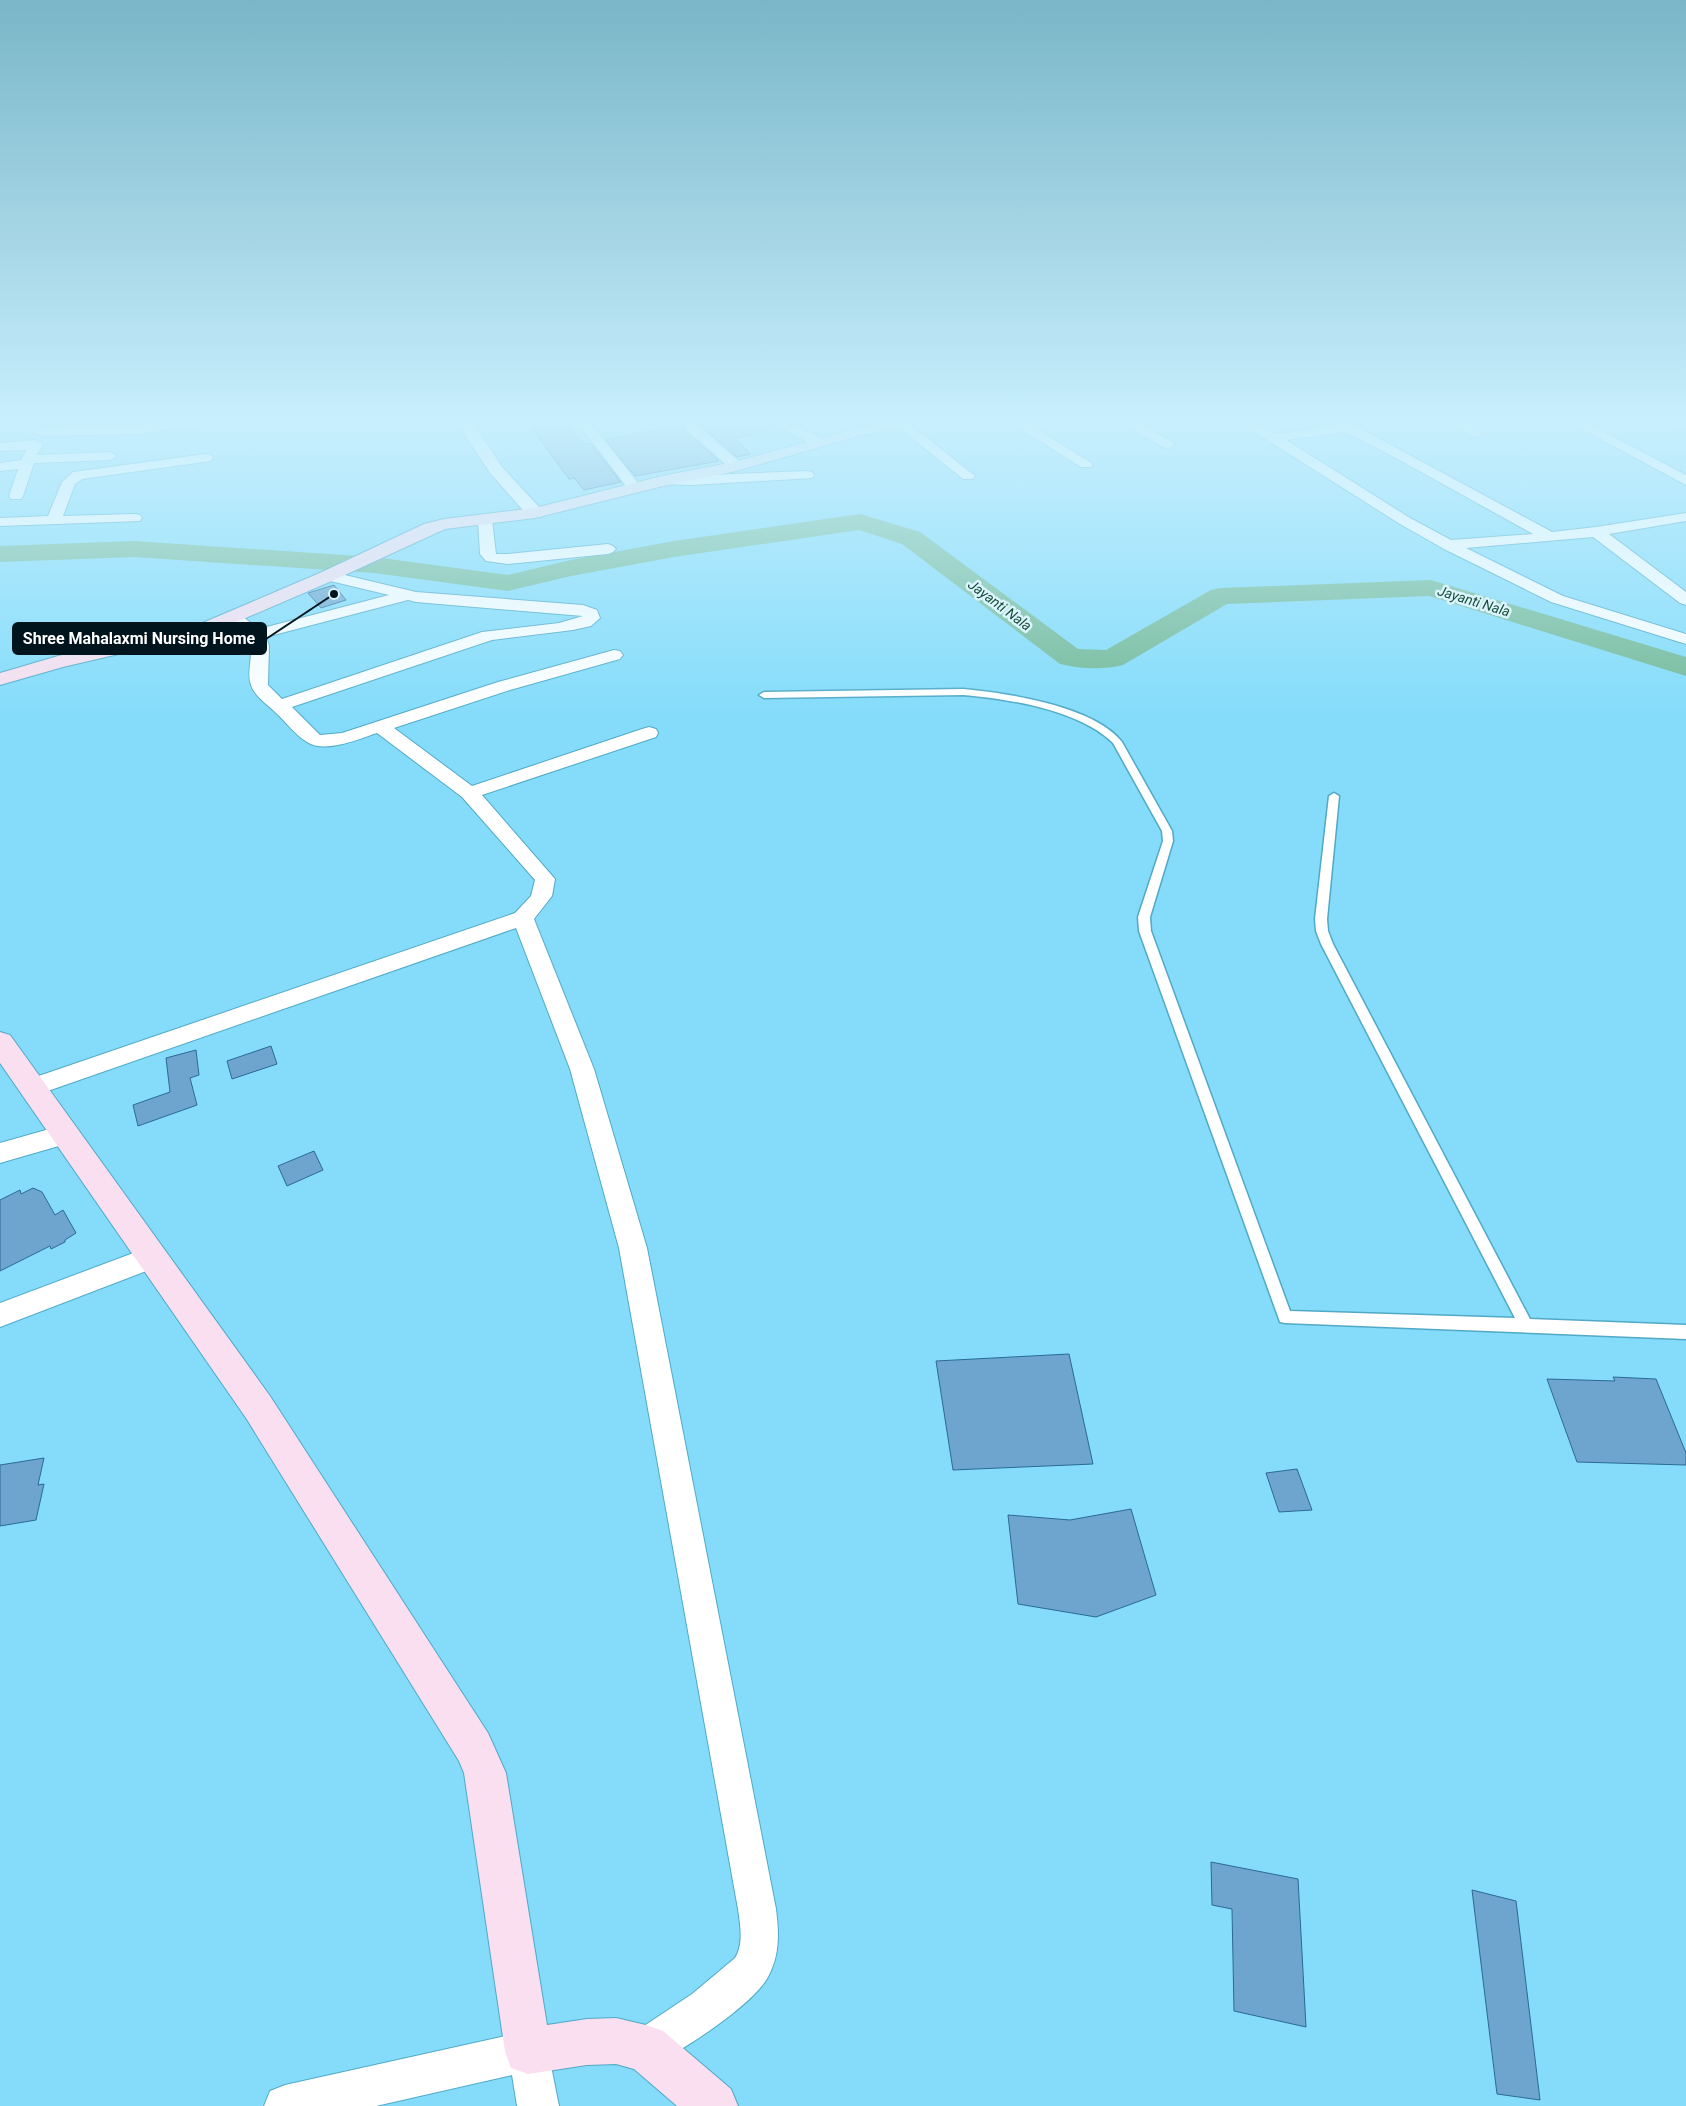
<svg xmlns="http://www.w3.org/2000/svg" width="1686" height="2106" viewBox="0 0 1686 2106" font-family="Roboto,sans-serif">
  <style>
    .lines { fill: none; stroke-linecap: round; stroke-linejoin: round }
    .river { fill: #74b997; fill-rule: evenodd }
    .building { fill: #6da5cf; stroke: #2a6a95 }
    .service-casing { stroke: #50a9c6; stroke-width: 3 }
    .minor-casing { stroke: #50a9c6; stroke-width: 2 }
    .tertiary-casing { stroke: #50a9c6; stroke-width: 2 }
    .secondary-casing { stroke: #50a9c6; stroke-width: 2 }
    .service { fill: #fff; fill-rule: evenodd }
    .minor { fill: #fff; fill-rule: evenodd }
    .tertiary { fill: #fff; fill-rule: evenodd }
    .secondary { fill: #f9dfef; fill-rule: evenodd }
    .labels { text-anchor: middle; dominant-baseline: central; stroke-width: 5; stroke-linejoin: round; paint-order: stroke }
    .far-water-label { font-size: 14px; font-style: italic; fill: #184f38; stroke: #dbf4fd }
    .leader { fill: none; stroke: #00141d; stroke-width: 2 }
    .callout-dot { fill: #00141d; stroke: #dbf4fd; stroke-width: 2 }
    .callout { fill: #00141d; stroke: #00141d; stroke-width: 2 }
    .callout-label { font-size: 16px; text-anchor: middle; font-weight: bold; fill: #fff }
  </style>
  <rect width="100%" height="100%" fill="#84dcfa"/>
  <g class="lines">
    <path class="river" d="M860 514 920 532 1078 649 1106 650 1211 590 1221 588 1431 580 1686 657V676L1429 596 1227 604 1123 665C1103 670 1080 669 1060 664L902 544 859 530 674 557 571 576 508 591 374 573 134 557 0 562V546L134 541 374 557 508 575 571 560 674 541Z"/>
  </g>
  <g class="building">
    <path d="M557 421H563L569 426 583 444 590 443 621 482 584 490 574 478 569 479 530 426Z"/>
    <path d="M686 421H692L683 427 685 431 719 461 635 476 606 440 660 429 658 427Z"/>
    <path d="M693 421H768L776 427 735 439 751 454 737 457 698 423Z"/>
    <path d="M334 585 346 600 321 608 308 593Z"/>
    <path d="M271 1046 277 1064 232 1079 227 1061Z"/>
    <path d="M196 1050 199 1075 190 1078 197 1105 138 1126 133 1105 170 1092 166 1058Z"/>
    <path d="M314 1151 323 1170 287 1186 278 1166Z"/>
    <path d="M33 1188 42 1192 55 1215 63 1210 76 1233 65 1240V1242L51 1249 50 1246 0 1271V1200L20 1190 21 1194Z"/>
    <path d="M1069 1354 1093 1464 953 1470 936 1361Z"/>
    <path d="M1613 1377 1656 1379 1686 1453V1465L1577 1462 1547 1379 1615 1381Z"/>
    <path d="M44 1458 38 1485 44 1484 36 1520 0 1526V1465Z"/>
    <path d="M1297 1469 1312 1510 1279 1512 1266 1473Z"/>
    <path d="M1131 1509 1156 1595 1096 1617 1018 1604 1008 1515 1070 1520Z"/>
    <path d="M1211 1862 1298 1879 1306 2027 1234 2011 1232 1909 1212 1905Z"/>
    <path d="M1472 1890 1516 1901 1540 2100 1497 2094Z"/>
  </g>
  <g class="lines">
    <defs>
      <path id="service" d="M963 689C1007 693 1094 706 1122 742L1172 831 1173 841 1150 917 1151 931 1290 1311 1515 1318 1321 944 1316 931 1315 919 1329 796 1334 793 1339 796 1327 919 1328 931 1333 944 1530 1319 1686 1325V1339L1285 1323 1280 1322 1139 931 1138 917 1163 841 1162 831 1113 743C1079 710 1009 699 963 695L764 698 759 695 764 692Z"/>
      <g id="minor">
        <path d="M171 421H208L202 425 136 434 41 436 34 432 41 428 136 426Z"/>
        <path d="M576 421H589L639 484 641 487 639 490H629Z"/>
        <path d="M770 421H787L824 440 826 443 824 446H814Z"/>
        <path d="M891 421H906L975 476 973 479H963Z"/>
        <path d="M1008 421H1024L1093 464 1091 467H1081Z"/>
        <path d="M1120 421H1136L1175 444 1168 448 1163 447Z"/>
        <path d="M1237 421H1253L1275 434 1333 426 1327 421H1344L1354 425 1552 532 1596 527 1686 513V521L1609 534 1686 592V605L1680 603 1593 537 1466 548 1563 596 1686 634V644L1551 602 1444 549 1400 524ZM1346 432 1396 458 1533 534 1451 540 1410 518 1286 440Z"/>
        <path d="M1448 421H1464L1482 433 1475 437Z"/>
        <path d="M1567 421H1583L1686 475V485Z"/>
        <path d="M1669 421H1686V430L1670 424Z"/>
        <path d="M692 423 697 424 741 463 743 466 741 469H731L687 430 685 427Z"/>
        <path d="M36 440 43 444 37 455 110 452 117 456 110 460 34 463 23 496 21 499H11L9 496 18 469 0 471V463L21 460 26 450 0 451V443Z"/>
        <path d="M206 454 211 455 213 458 211 461 82 479 75 484 63 516 135 514 140 515 142 518 140 521 0 526V518L48 516 62 482 73 472Z"/>
        <path d="M807 471 812 472 814 475 812 478 693 485 657 484 655 481 657 478 662 477Z"/>
        <path d="M485 516 490 517 492 520 496 554H508L608 544 613 546 616 549 613 552 608 554 508 564 486 561 480 554 478 520 480 517Z"/>
        <path d="M328 571 416 592 583 605 597 610 600 618 591 626 573 630 492 640 292 707 320 735 342 733 498 682 614 650 620 651 623 655 620 659 510 690 394 728 472 786 642 729 649 727 656 729 658 733 656 737 482 795 555 879 552 896 534 919 594 1069 647 1248 776 1909C779 1933 780 1955 768 1977 753 2005 677 2055 646 2068L632 2062 626 2048 632 2034 692 1994 735 1958C744 1944 740 1924 738 1909L619 1248 570 1069 516 928 42 1093 33 1096 24 1093 21 1087 24 1081 515 913 531 896 535 880 462 797 377 733C359 739 324 754 307 742 295 735 286 722 276 713 269 706 254 696 251 685 246 671 254 655 250 640L227 620 225 617 227 614H239L259 629 389 595 322 579 320 576 322 573ZM408 600 416 602 583 616 559 623 482 632 282 699 268 685 269 646 266 637Z"/>
        <path d="M67 1124 76 1127 80 1134 76 1141 0 1163V1143Z"/>
        <path d="M152 1246 162 1249 166 1257 162 1265 0 1327V1303Z"/>
        <path d="M528 2031 542 2037 548 2051 559 2106H517L512 2075 376 2106H264L270 2091 285 2085Z"/>
      </g>
      <path id="tertiary" d="M456 421H472L502 467 541 509 544 513 541 517H529L490 473Z"/>
      <g id="secondary">
        <path d="M884 421H915L913 424 866 434 736 471 663 486 535 518 445 529 334 580 213 632 63 667 0 685V673L58 656 200 624 322 572 424 524 444 519 535 508 662 476 734 462Z"/>
        <path d="M0 1032 10 1035 270 1396 488 1733 506 1773 547 2025 587 2019 616 2018 646 2025 663 2031 731 2089 738 2106H677L634 2069 616 2064 587 2065 528 2074 511 2068 505 2051 464 1773 459 1761 246 1418 0 1063Z"/>
      </g>
    </defs>
    <use href="#service" class="service-casing"/>
    <use href="#minor" class="minor-casing"/>
    <use href="#tertiary" class="tertiary-casing"/>
    <use href="#secondary" class="secondary-casing"/>
    <use href="#service" class="service"/>
    <use href="#minor" class="minor"/>
    <use href="#tertiary" class="tertiary"/>
    <use href="#secondary" class="secondary"/>
  </g>
  <linearGradient id="sky" x2="0" y2="1"><stop stop-color="#79b6c8"/><stop offset="0.59" stop-color="#c8effd"/><stop offset="1" stop-color="#c8effd" stop-opacity="0"/></linearGradient>
  <rect width="1686" height="716" fill="url(#sky)"/>
  <g class="labels">
    <g class="far-water-label">
      <text transform="translate(1474 601) rotate(17)">Jayanti Nala</text>
      <text transform="translate(1000 605) rotate(37)">Jayanti Nala</text>
    </g>
  </g>
  <path class="leader" d="M334 594L266 639"/>
  <circle class="callout-dot" cx="334" cy="594" r="5"/>
  <rect class="callout" x="13" y="623" width="253" height="31" rx="5"/>
  <g class="callout-label">
    <text x="139" y="644">Shree Mahalaxmi Nursing Home</text>
  </g>
</svg>
